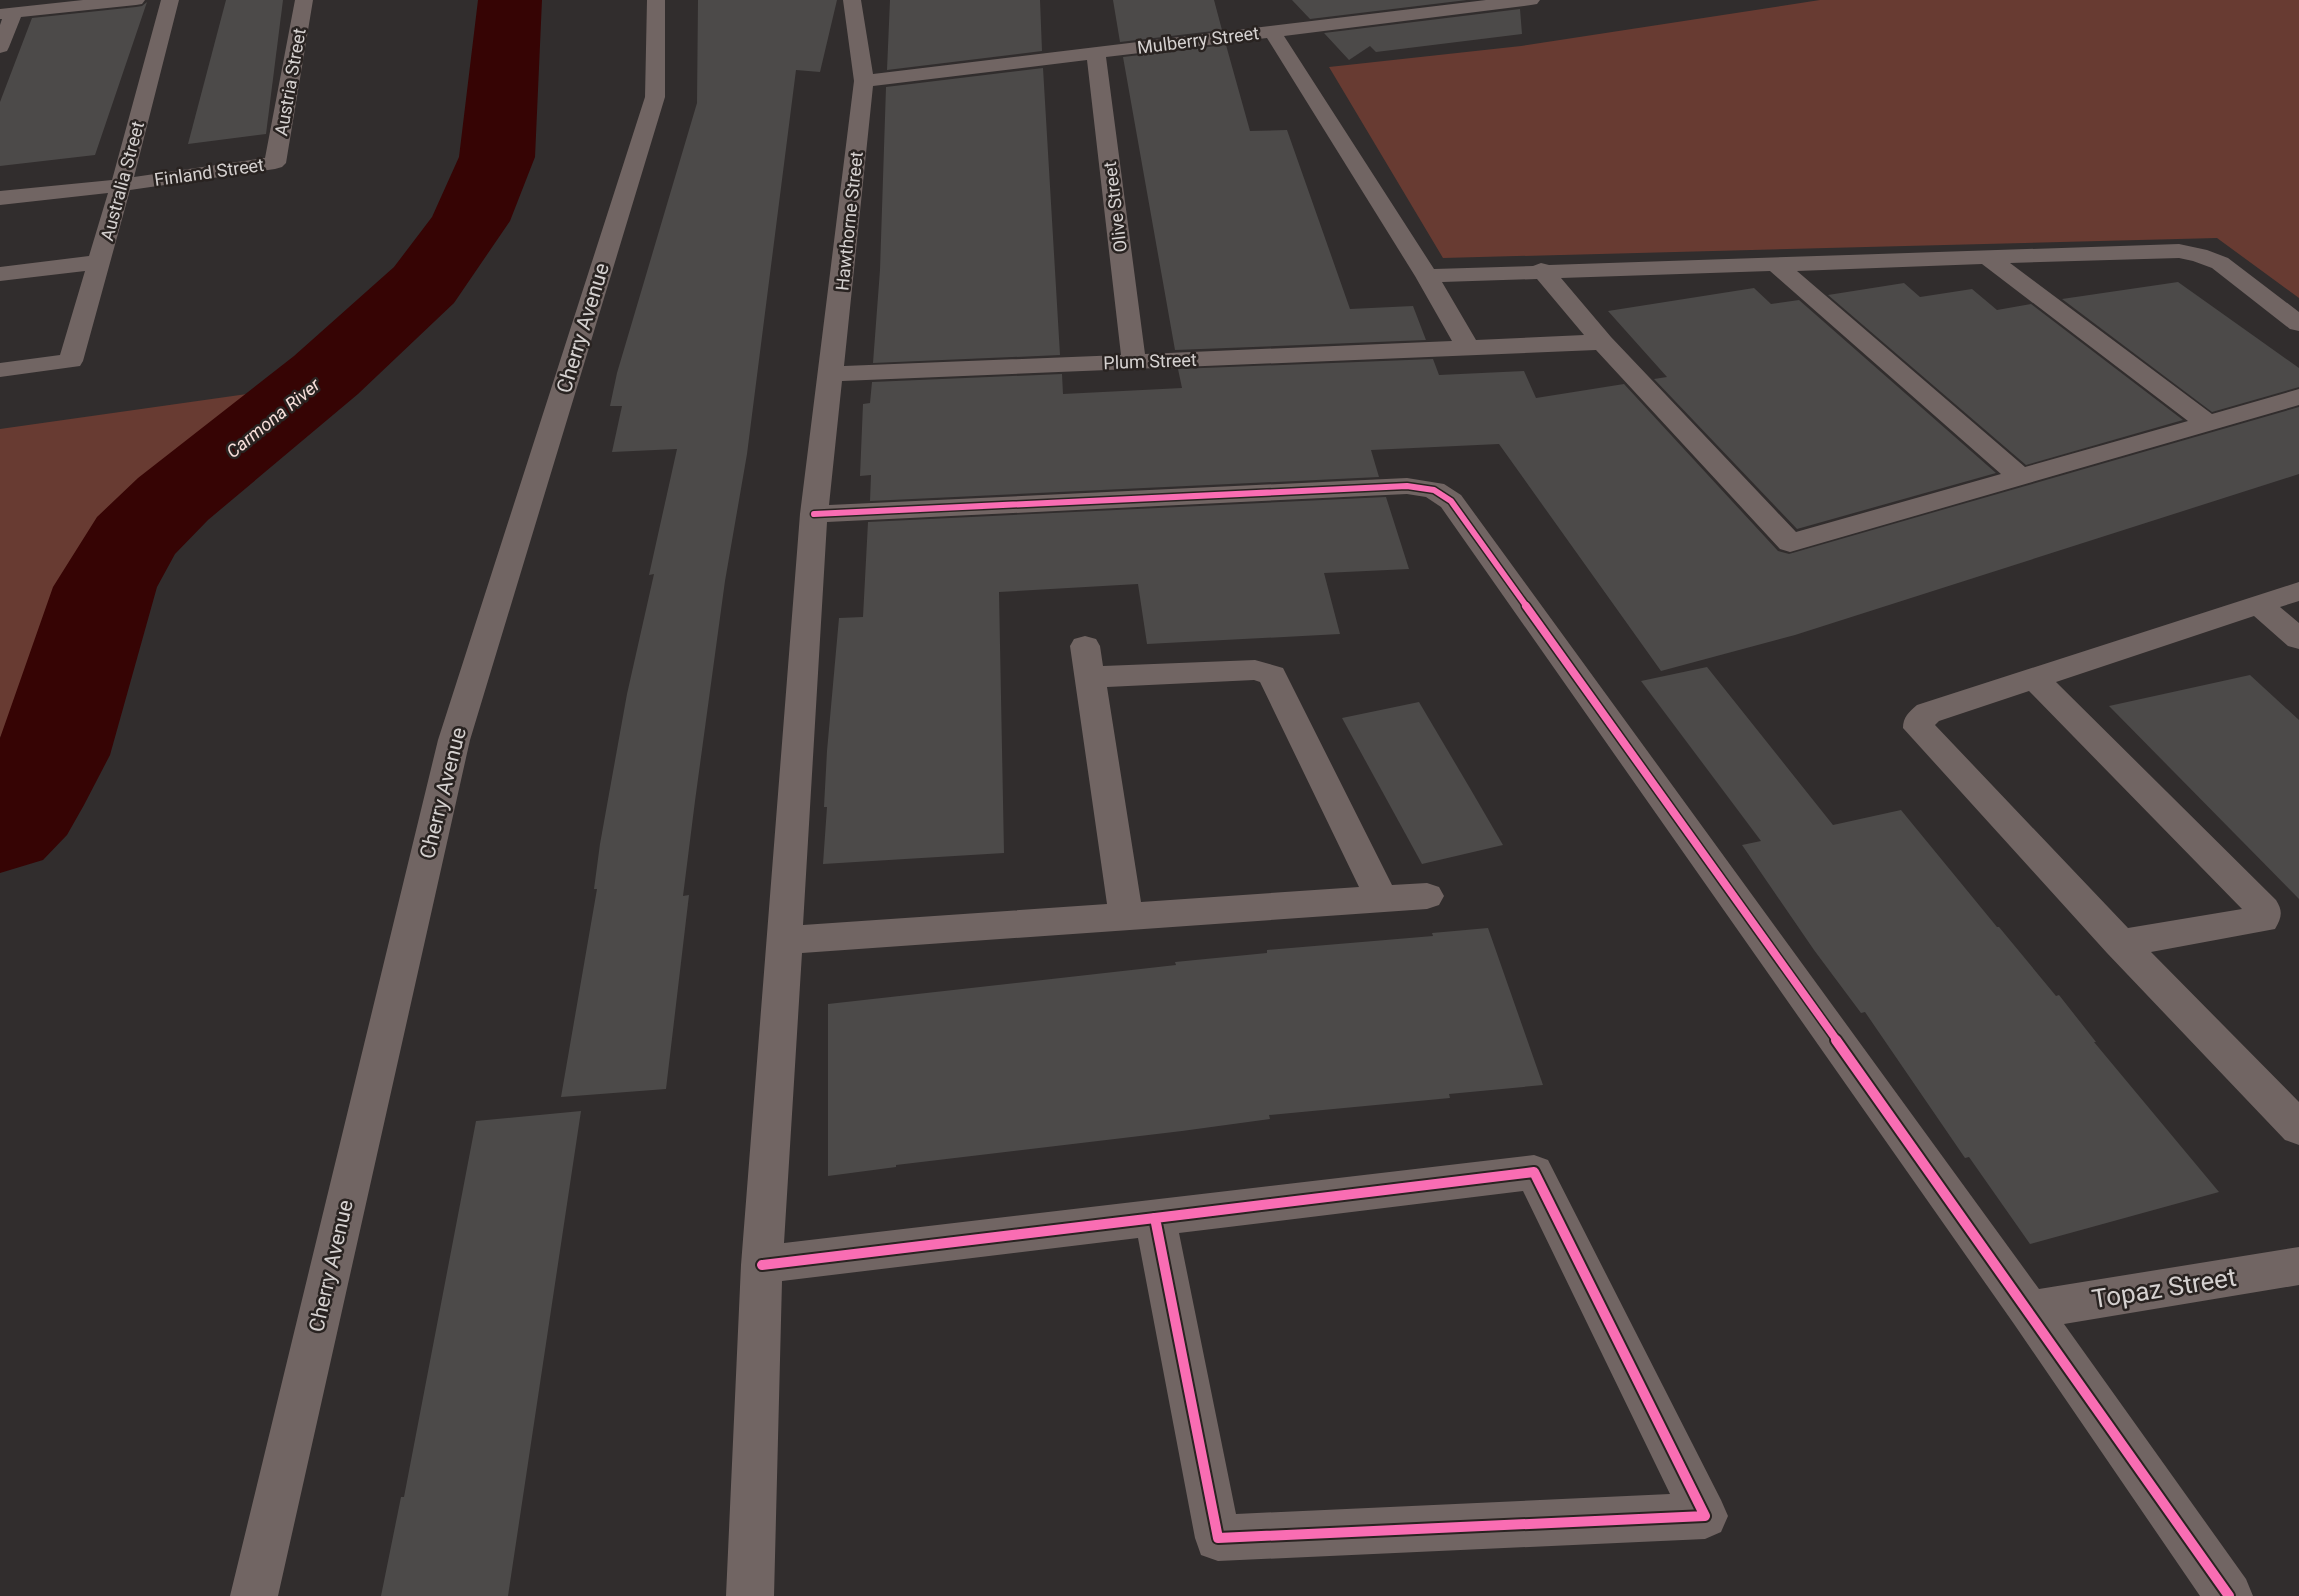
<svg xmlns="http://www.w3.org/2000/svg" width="2299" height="1596" viewBox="0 0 2299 1596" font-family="Roboto,sans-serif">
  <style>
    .green { fill: #683b32 }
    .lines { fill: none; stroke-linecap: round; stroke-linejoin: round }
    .river { fill: #360404; fill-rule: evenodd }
    .building { fill: #4c4a49 }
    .minor { fill: #716563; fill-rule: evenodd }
    .cycleway-far2-casing { stroke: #292321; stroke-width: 9 }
    .cycleway-far1-casing { stroke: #292321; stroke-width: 11 }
    .cycleway-casing { stroke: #292321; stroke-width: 14 }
    .cycleway-far2 { stroke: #f96db3; stroke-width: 6 }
    .cycleway-far1 { stroke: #f96db3; stroke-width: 8 }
    .cycleway { stroke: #f96db3; stroke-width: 10 }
    .labels { text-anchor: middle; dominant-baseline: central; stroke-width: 5; stroke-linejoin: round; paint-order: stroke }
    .far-street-label { font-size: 18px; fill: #d5d1d0; stroke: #292321 }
    .far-water-label { font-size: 18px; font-style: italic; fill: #f6ded9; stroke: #292321 }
    .street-label { font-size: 21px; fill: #d5d1d0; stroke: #292321 }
    .near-street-label { font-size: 26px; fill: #d5d1d0; stroke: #292321 }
  </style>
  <rect width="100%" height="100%" fill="#312d2d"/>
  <g class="green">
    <path d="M1820 0H2299V298L2217 238 1443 258 1329 67 1521 46Z"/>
    <path d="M254 393 147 490 103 534 65 592 41 654 0 738V429Z"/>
  </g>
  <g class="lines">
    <path class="river" d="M478 0H542L535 157 510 221 454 303 358 394 208 520 175 554 157 587 110 755 84 805 67 835 43 860 0 873V738L53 587 97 517 138 478 294 356 394 267 432 217 459 157Z"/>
  </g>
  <g class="building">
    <path d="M226 0H283L266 134 188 144Z"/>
    <path d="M698 0H837L820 72 796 70 747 454 725 581 695 801 683 896 689 895 666 1089 561 1097 597 889H594L600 844 627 694 654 574 649 575 677 449 612 452 622 406H610L617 373 697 103Z"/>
    <path d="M890 0H1040L1042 51 887 70Z"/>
    <path d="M1113 0H1214L1222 30 1120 42Z"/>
    <path d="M1292 0H1467L1310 19Z"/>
    <path d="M147 2 95 155 0 166V102L32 18 136 7 142 6Z"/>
    <path d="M1520 9 1522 34 1376 52 1370 46 1349 60 1324 33Z"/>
    <path d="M1226 45 1250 131 1287 130 1350 309 1413 306 1426 340 1175 350 1123 57Z"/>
    <path d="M1043 68 1060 355 873 363 880 270 886 87Z"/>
    <path d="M2178 282 2299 368V387L2212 412 2062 299Z"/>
    <path d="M1904 283 1920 297 1972 289 1997 310 2031 304 2183 420 2026 465 1828 295Z"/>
    <path d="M1754 288 1771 304 1799 300 1996 473 1797 529 1654 379 1667 377 1608 311Z"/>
    <path d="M1433 359 1439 375 1524 371 1536 398 1624 384 1778 551 1789 554 2299 407V474L1795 635 1661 671 1499 444 1371 450 1379 477 870 501 871 475 860 476 863 404 870 403 872 382 1062 374 1063 394 1182 388 1178 369Z"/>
    <path d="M1386 497 1409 569 1324 573 1340 634 1147 644 1138 584 999 592 1004 853 823 864 827 807H824L827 751 839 618 863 617 868 522Z"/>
    <path d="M1707 667 1833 825 1901 810 1997 927H1999L2056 996 2059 995 2096 1042H2094L2219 1192 2030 1244 1969 1157 1965 1158 1865 1012 1861 1013 1814 950 1742 845 1761 841 1641 681Z"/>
    <path d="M2250 675 2299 720V899L2109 706Z"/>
    <path d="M1419 702 1471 790 1503 845 1422 864 1342 718Z"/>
    <path d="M1488 928 1543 1085 1449 1094 1450 1098 1269 1115 1270 1119 1182 1131 896 1165V1167L828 1176V1004L1176 965 1175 962 1267 953V950L1433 936 1432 933Z"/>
    <path d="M581 1111 508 1596H381L401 1497H404L476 1121Z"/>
  </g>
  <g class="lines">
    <g class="minor">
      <path d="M83 0H145L142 4 136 5 21 17 9 47 7 51 0 53V25L2 19H0V9Z"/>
      <path d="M161 0H179L134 177 265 158 295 0H313L286 163 282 167 275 169 130 190 83 361 80 366 0 377V363L60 355 85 271 0 281V267L89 256 108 193 0 205V191L112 180Z"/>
      <path d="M647 0H665V97L470 740 278 1596H230L438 740 645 97Z"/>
      <path d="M843 0H861L873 74 1486 0H1540L1537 4 1531 5 1284 36 1434 269 1533 266 1541 263 1549 265 2179 244 2207 250 2228 258 2299 312V331L2290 329 2212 268 2193 261 2179 258 2010 263 2212 414 2299 389V405L1790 552 1780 549 1596 350 842 381 829 505 1407 478 1444 484 1461 495 2039 1289 2299 1247V1285L2064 1324 2246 1579 2253 1596H2200L2014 1324 1441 507 1426 497 1407 494 827 522 803 925 1107 904 1070 646 1074 639 1085 636 1096 639 1100 646 1103 666 1255 660 1283 668 1392 885 1427 883 1439 887 1444 896 1439 905 1427 909 802 953 784 1243 1534 1155 1548 1160 1721 1500 1728 1516 1721 1532 1705 1539 1218 1561 1201 1555 1195 1538 1138 1238 782 1281 774 1596H726L741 1265 800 514 854 81ZM1267 38 1415 276 1452 341 1145 354 1106 57ZM1087 60 1121 355 844 366 873 86ZM1982 264 2188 421 2025 467 1797 271ZM1770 271 2001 474 1796 532 1611 337 1561 278ZM1537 279 1584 335 1476 340 1442 282ZM1254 680 1260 682 1359 887 1141 902 1107 687ZM1523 1191 1670 1494 1236 1514 1179 1233Z"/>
      <path d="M2299 582V601L2280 607 2299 623V649L2288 646 2254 616 2056 682 2276 900C2283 911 2282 917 2275 929L2151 952 2299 1102V1145L2285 1140 2107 953 1903 728C1903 717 1909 712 1917 705ZM2029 691 2242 909 2128 928 1935 725 1939 721Z"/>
    </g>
    <defs>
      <path id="cycleway-far2" d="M814 514 1407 486 1434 490 1451 501 1527 607"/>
      <path id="cycleway-far1" d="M1526 606 1838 1042"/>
      <g id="cycleway">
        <path d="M1836 1040 2229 1596"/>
        <path d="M1534 1172 1705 1516 1218 1538 1155 1218Z"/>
        <path d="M762 1265 1155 1218"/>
      </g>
    </defs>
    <use href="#cycleway-far2" class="cycleway-far2-casing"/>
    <use href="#cycleway-far1" class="cycleway-far1-casing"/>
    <use href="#cycleway" class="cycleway-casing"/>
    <use href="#cycleway-far2" class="cycleway-far2"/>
    <use href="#cycleway-far1" class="cycleway-far1"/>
    <use href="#cycleway" class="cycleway"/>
  </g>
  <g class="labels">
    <g class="far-street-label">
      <text transform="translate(1198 40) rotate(-7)">Mulberry Street</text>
      <text transform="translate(290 82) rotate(-80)">Austria Street</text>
      <text transform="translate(209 172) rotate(-8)">Finland Street</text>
      <text transform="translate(122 181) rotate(-75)">Australia Street</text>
      <text transform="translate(1115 207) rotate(-97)">Olive Street</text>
      <text transform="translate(849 221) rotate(-84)">Hawthorne Street</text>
      <text transform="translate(1150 361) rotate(-2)">Plum Street</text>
    </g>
    <g class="far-water-label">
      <text transform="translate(273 418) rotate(-39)">Carmona River</text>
    </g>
    <g class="street-label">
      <text transform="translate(583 328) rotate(-73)">Cherry Avenue</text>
      <text transform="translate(443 793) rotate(-76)">Cherry Avenue</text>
      <text transform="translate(331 1266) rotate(-77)">Cherry Avenue</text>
    </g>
    <g class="near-street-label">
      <text transform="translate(2164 1288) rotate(-9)">Topaz Street</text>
    </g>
  </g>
</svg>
